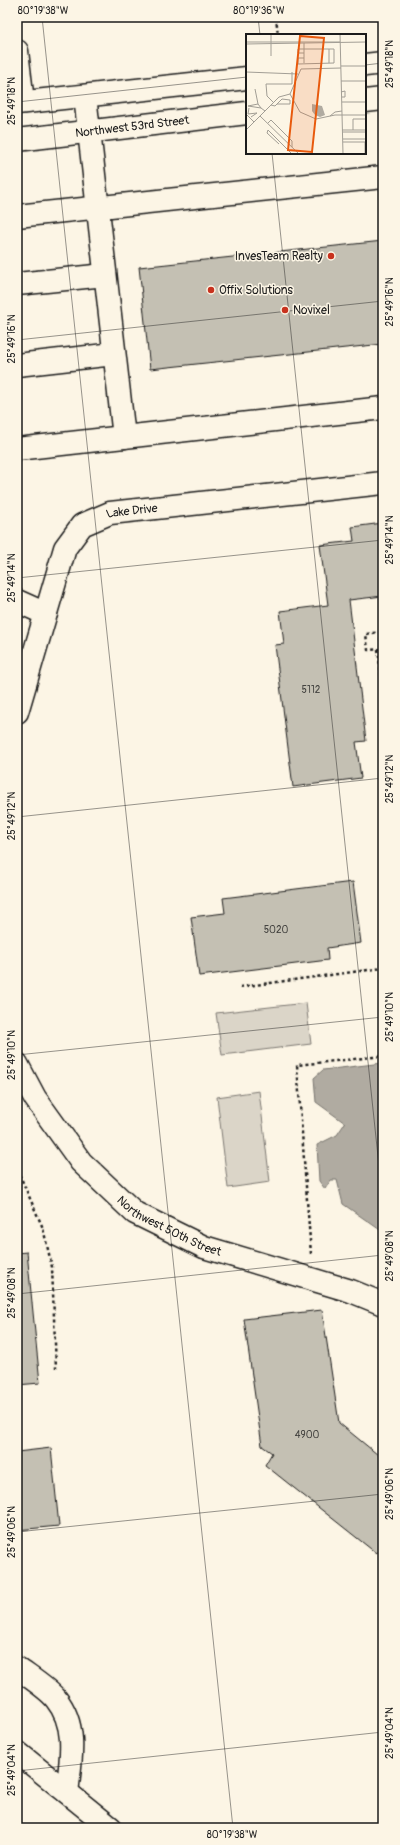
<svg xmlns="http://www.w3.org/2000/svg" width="400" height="1845" viewBox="0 0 400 1845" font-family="Pangolin,sans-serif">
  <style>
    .green { fill: #dbd5c8; stroke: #7c7872 }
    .water { fill: #b0aba1; stroke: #75726c }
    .building { fill: #c4c0b3; stroke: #1c1c1c }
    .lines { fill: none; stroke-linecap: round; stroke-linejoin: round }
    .minor-casing { stroke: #1c1c1c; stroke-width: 25 }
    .path { stroke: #1c1c1c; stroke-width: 2.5; stroke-dasharray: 3 3; stroke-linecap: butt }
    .minor { stroke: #fcf5e5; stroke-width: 22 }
    .ticks { fill: none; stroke: #1c1c1c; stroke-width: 1; stroke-opacity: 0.45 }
    .poi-dot { fill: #c8321e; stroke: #fcf5e5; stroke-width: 1.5 }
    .labels { text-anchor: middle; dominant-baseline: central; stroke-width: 3; stroke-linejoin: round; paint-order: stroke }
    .number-label { font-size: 10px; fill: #464542 }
    .street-label { font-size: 12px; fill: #1c1c1c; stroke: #fcf5e5 }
    .poi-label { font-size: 12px; fill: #1c1c1c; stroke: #fcf5e5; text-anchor: start }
    .inset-road { fill: none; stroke: #a29e95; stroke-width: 1 }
    .view { fill: #e8590c; fill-opacity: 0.15; stroke: #e8590c; stroke-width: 2 }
    .inset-edge { fill: none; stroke: #1c1c1c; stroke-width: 2 }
    .neatline { fill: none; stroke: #1c1c1c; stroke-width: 1.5 }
    .ticks-label { font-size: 10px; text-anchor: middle; fill: #1c1c1c }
  </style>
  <rect width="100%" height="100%" fill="#fcf5e5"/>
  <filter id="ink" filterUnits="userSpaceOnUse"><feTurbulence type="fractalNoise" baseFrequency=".025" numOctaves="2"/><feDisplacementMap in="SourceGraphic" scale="8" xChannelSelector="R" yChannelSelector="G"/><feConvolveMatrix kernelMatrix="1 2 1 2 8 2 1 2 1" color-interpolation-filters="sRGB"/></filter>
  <g filter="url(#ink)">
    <g class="green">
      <path d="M306 1003 311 1044 222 1055 216 1013Z"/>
      <path d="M259 1091 270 1182 228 1188 217 1097Z"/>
    </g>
    <path class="water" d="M383 1063V1232L343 1204 337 1180H331L325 1189 319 1181 317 1145 337 1135 345 1123 316 1102 314 1078 323 1070Z"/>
    <g class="building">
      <path d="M383 241V344L150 369 139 267Z"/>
      <path d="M383 523V596L349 600 366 741 356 742 361 778 293 787 275 645 284 644 280 611 328 605 320 545 354 541 352 527Z"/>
      <path d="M353 882 361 943 327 948 328 960 199 976 191 917 225 913 223 898Z"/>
      <path d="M27 1252 40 1383 17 1385V1253Z"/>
      <path d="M322 1310 339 1423 383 1459V1542L376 1553 265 1465 272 1453 262 1446 244 1319Z"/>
      <path d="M51 1448 59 1526 17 1530V1452Z"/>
    </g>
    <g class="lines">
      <defs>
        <g id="minor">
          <path d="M17 51 23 102"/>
          <path d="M365 65 383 63"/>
          <path d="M85 96 124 437"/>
          <path d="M365 101 383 99"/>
          <path d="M17 103 247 78"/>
          <path id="s1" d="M17 140 247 113"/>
          <path d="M17 216 383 177"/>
          <path d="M17 284 105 275"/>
          <path d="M17 365 114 354"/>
          <path d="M17 449 383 408"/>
          <path d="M17 601 46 614"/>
          <path id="s2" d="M17 712 65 548 82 525 110 513 383 483"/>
          <path id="s3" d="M17 1064 35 1098 81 1162 135 1213 204 1247 351 1291 383 1304"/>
          <path d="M17 1668C29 1677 47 1688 56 1699 78 1726 71 1760 67 1792"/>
          <path d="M17 1752 111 1828"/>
        </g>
      </defs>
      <use href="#minor" class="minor-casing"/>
      <g class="path">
        <path d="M276 17 278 35"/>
        <path d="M380 632 382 649 368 650 366 634Z"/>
        <path d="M378 649 383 691"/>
        <path d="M383 723 379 724 383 747"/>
        <path d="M240 987 383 968"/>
        <path d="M17 1169 43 1228 52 1267 56 1368"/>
        <path d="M311 1254 297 1065 383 1056"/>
      </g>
      <use href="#minor" class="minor"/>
    </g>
  </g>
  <path class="ticks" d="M42 17 233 1828M258 17 260 35M365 65 383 63M17 102 247 77M272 153 383 1204M17 340 383 301M17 578 383 540M17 817 383 778M17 1055 383 1017M17 1294 383 1255M17 1532 383 1494M17 1771 383 1732"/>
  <g class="poi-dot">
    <circle cx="331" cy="256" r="4"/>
    <circle cx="211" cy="290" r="4"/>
    <circle cx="285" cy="310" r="4"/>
  </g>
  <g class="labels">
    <g class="number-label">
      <text x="311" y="690">5112</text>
      <text x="276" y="930">5020</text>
      <text x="307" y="1435">4900</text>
    </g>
    <g class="street-label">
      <text stroke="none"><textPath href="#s1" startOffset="116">Northwest 53rd Street</textPath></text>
      <text stroke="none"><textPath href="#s2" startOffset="252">Lake Drive</textPath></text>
      <text stroke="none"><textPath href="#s3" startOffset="228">Northwest 50th Street</textPath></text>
    </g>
    <g class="poi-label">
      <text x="323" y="256" text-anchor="end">InvesTeam Realty</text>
      <text x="219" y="290">Offix Solutions</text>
      <text x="293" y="310">Novixel</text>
    </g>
  </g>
  <g transform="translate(246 34)">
    <rect width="120" height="120" fill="#fcf5e5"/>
    <path d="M66 70 76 72 79 81 74 83 69 81 66 77Z" fill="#b0aba1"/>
    <path class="inset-road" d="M25 0V22M94 0 97 120M0 8H94M58 9V29M0 10 120 8M83 15V29M58 19H52V15H88V29L52 30V24H58M95 32H120M0 38 52 40M0 45V61M95 47H120M9 55 12 70M95 58 99 57V63H96M44 60 54 78 70 85 89 81H120M44 60 55 35 95 34M27 68 21 62 20 50H46V38M96 68H120M0 70V80L8 88M25 71 29 72 36 65 44 66V70H31M3 74 2 80 11 79 5 83M15 74 12 70 2 72 15 74 19 77M14 82 53 120M84 82 89 78 96 77M22 89 25 86 46 107V113M0 96 33 63 44 60M96 96H120M107 96V85H120M97 98H120M97 105H120M97 108H119V120M33 110 21 99 22 96 46 120"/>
    <path class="view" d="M54 2 78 4 66 118 42 116Z"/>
    <rect width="120" height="120" class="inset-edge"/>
  </g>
  <rect width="400" height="1845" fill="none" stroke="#fcf5e5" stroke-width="44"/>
  <rect x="22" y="22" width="356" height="1801" class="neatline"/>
  <g class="ticks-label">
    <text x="43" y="14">80°19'38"W</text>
    <text x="259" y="14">80°19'36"W</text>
    <text transform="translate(389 64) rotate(-90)" y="4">25°49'18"N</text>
    <text transform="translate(11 101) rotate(-90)" y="4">25°49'18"N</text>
    <text transform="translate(389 302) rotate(-90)" y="4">25°49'16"N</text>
    <text transform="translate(11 339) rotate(-90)" y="4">25°49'16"N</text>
    <text transform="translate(389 540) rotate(-90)" y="4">25°49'14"N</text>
    <text transform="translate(11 578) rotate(-90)" y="4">25°49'14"N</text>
    <text transform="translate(389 779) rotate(-90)" y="4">25°49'12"N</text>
    <text transform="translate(11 816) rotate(-90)" y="4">25°49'12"N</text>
    <text transform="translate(389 1017) rotate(-90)" y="4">25°49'10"N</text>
    <text transform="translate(11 1055) rotate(-90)" y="4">25°49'10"N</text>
    <text transform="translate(389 1256) rotate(-90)" y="4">25°49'08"N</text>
    <text transform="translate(11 1293) rotate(-90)" y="4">25°49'08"N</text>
    <text transform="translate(389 1494) rotate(-90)" y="4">25°49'06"N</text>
    <text transform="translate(11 1532) rotate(-90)" y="4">25°49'06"N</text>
    <text transform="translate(389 1733) rotate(-90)" y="4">25°49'04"N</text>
    <text transform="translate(11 1770) rotate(-90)" y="4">25°49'04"N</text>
    <text x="232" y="1838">80°19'38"W</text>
  </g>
</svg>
